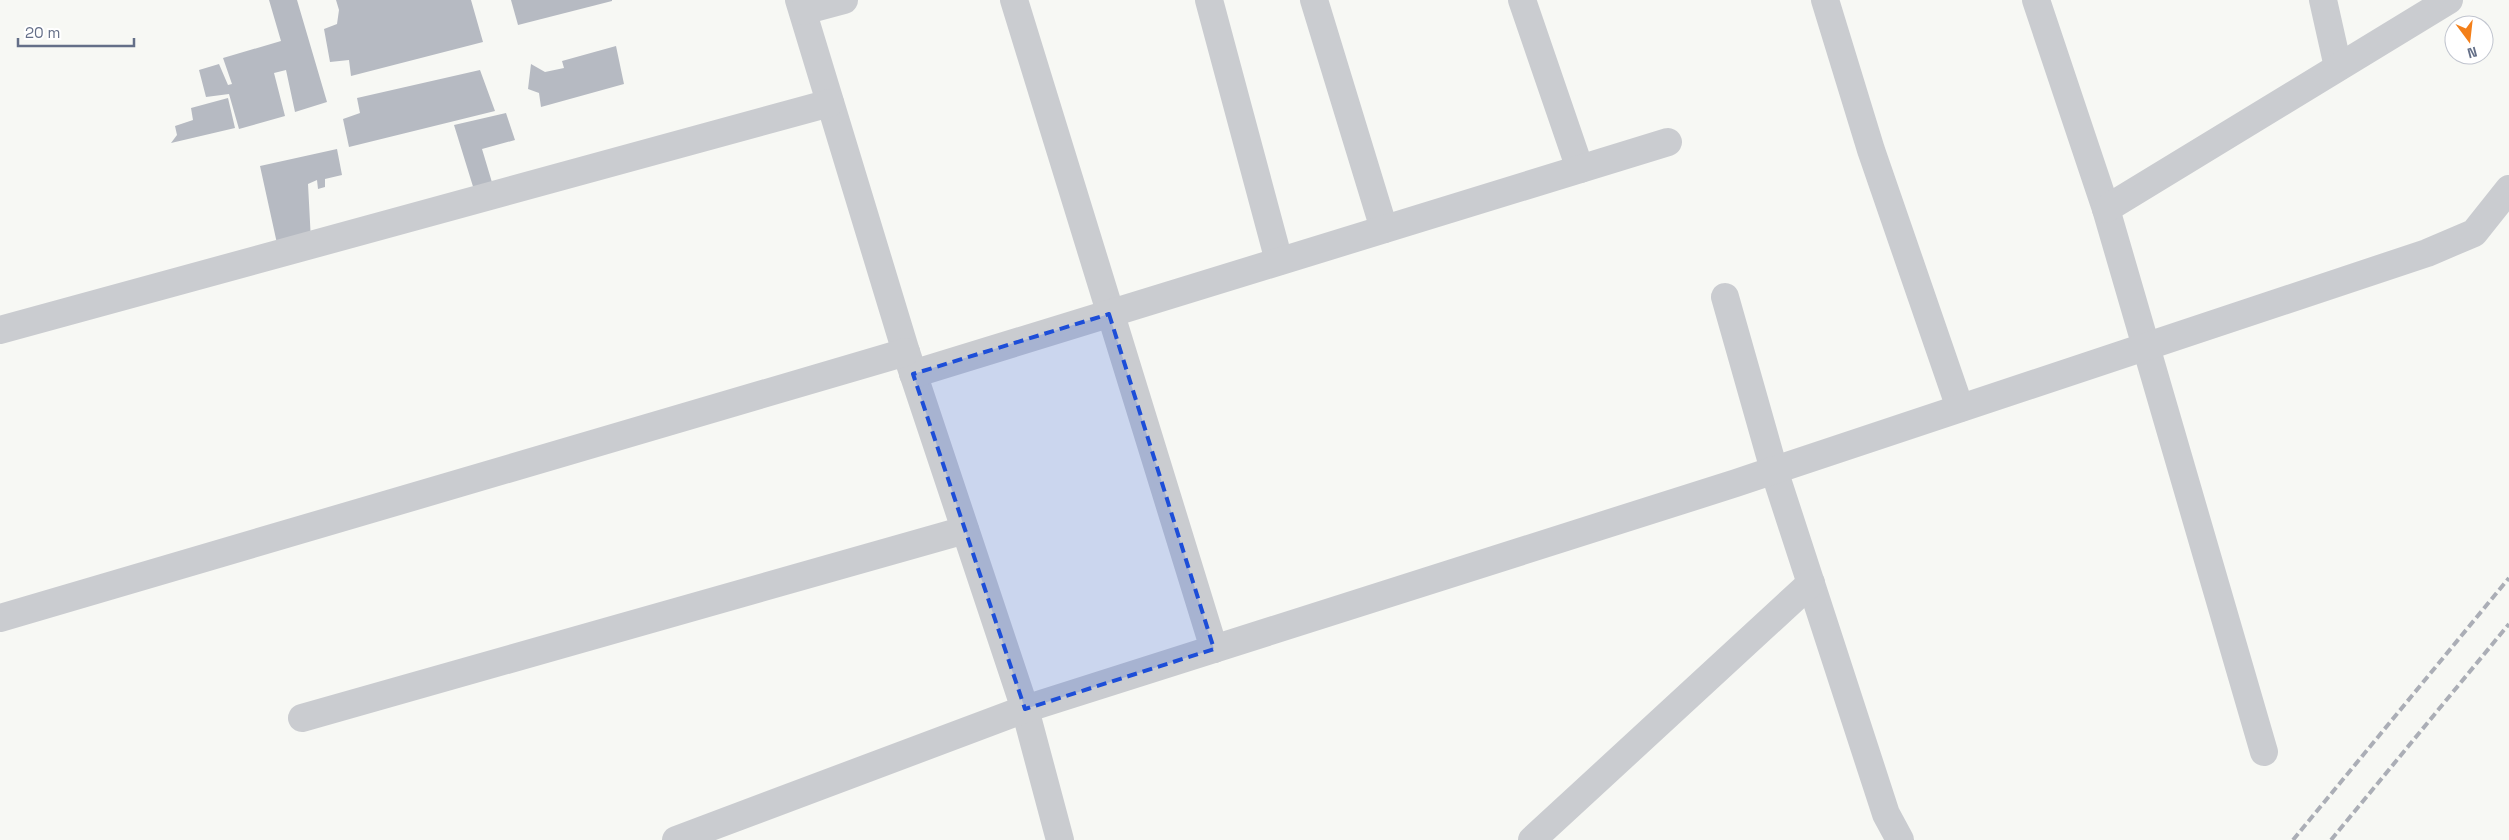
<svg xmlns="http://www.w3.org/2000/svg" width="2509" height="840" viewBox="0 0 2509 840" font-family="'Space Grotesk',sans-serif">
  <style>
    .building { fill: #b6bac2 }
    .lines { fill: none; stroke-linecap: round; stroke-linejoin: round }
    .minor { stroke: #caccd0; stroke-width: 28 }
    .rail { stroke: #abaeb6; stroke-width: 4; stroke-dasharray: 8 4; stroke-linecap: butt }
    .marked { fill: #1d4ed8; fill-opacity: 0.2; stroke: #1d4ed8; stroke-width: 4; stroke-dasharray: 10 6; stroke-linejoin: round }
  </style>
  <rect width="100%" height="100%" fill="#f7f8f4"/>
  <g class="building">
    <path d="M269 0H297L327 102 295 112 286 70 274 73 285 116 239 129 229 94 206 97 199 70 219 64 228 85 232 84 223 58 281 41Z"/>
    <path d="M336 0H471L483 42 351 76 349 60 330 62 324 29 337 24 339 10Z"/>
    <path d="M511 0H612V1L518 25Z"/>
    <path d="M616 46 624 84 541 107 539 93 528 89 531 64 545 72 564 68 562 61Z"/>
    <path d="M480 70 495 111 349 147 343 119 360 113 357 98Z"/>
    <path d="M228 98 235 128 171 143 177 135 175 126 193 120 191 108Z"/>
    <path d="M506 113 515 140 482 149 494 189 475 193 454 125Z"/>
    <path d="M337 149 342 175 325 179V187L318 189 317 180 308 184 311 241 278 248 260 166Z"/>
  </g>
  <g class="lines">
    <g class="minor">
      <path d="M799 0 906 352 1025 709 1060 840"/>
      <path d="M1014 0 1214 649"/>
      <path d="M1209 0 1279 261"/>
      <path d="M1314 0 1384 229"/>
      <path d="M1522 0 1580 169"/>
      <path d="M1825 0 1871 150 1960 408"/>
      <path d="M2036 0 2106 209 2264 752"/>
      <path d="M2323 0 2338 67"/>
      <path d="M803 11 844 0"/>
      <path d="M2106 209 2449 0"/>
      <path d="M1725 297 1774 470 1886 814 1900 840"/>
      <path d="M0 330 830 103"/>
      <path d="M913 374 1668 142"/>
      <path d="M0 618 906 352"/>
      <path d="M302 718 965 530"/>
      <path d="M676 840 1025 709 1736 483 2427 253 2474 233 2509 189"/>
      <path d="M1532 840 1811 583"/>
    </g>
    <g class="rail">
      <path d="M2293 840 2509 578"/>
      <path d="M2331 840 2509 624"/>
    </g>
  </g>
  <path class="marked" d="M1109 314 1214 649 1025 709 913 374Z"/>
  <g transform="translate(2469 40) rotate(165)"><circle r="24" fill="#ffffff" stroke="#c1c5cf"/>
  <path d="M0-4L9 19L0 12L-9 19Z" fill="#f37f19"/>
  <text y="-8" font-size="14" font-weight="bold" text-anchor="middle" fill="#646f88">N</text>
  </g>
  <path d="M18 38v8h116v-8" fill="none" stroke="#646f88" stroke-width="2.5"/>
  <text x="25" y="38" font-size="15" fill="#646f88" stroke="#ffffff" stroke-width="4" paint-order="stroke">20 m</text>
</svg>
